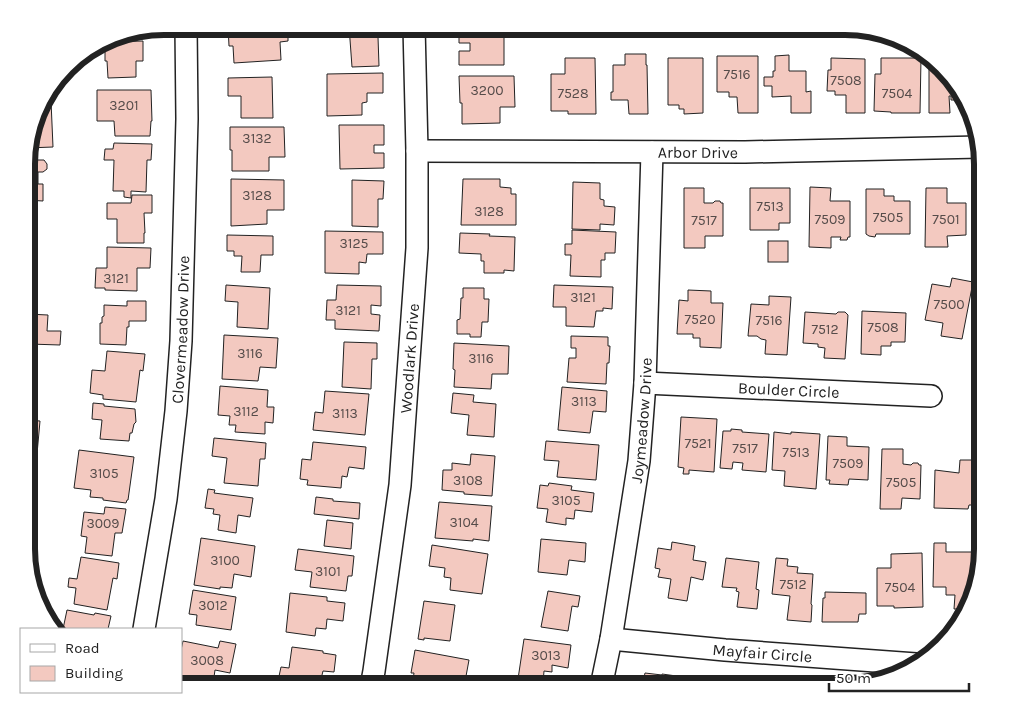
<svg xmlns="http://www.w3.org/2000/svg" width="1009" height="713" viewBox="0 0 1009 713" font-family="Karla,sans-serif">
  <style>
    .building { fill: #f3c9c0; stroke: #222 }
    .lines { fill: none; stroke-linecap: round; stroke-linejoin: round }
    .minor-casing { stroke: #222; stroke-width: 24 }
    .minor { stroke: #fff; stroke-width: 21 }
    .labels { text-anchor: middle; dominant-baseline: central; stroke-width: 4; stroke-linejoin: round; paint-order: stroke }
    .number-label { font-size: 14px; fill: #564c4a }
    .street-label { font-size: 16px; fill: #222; stroke: #fff }
    .rim { fill: none; stroke: #222; stroke-width: 6 }
  </style>
  <rect width="100%" height="100%" fill="#fff"/>
  <g class="building">
    <path d="M228 26H288V41L280 42 281 60 234 63 233 46H229Z"/>
    <path d="M349 26H382L383 36 378 37 379 66 352 67Z"/>
    <path d="M459 26H504V65H459V51H470V43H459Z"/>
    <path d="M150 29V33L118 34H119Z"/>
    <path d="M143 41V61H136V77L108 78 107 61H105V42Z"/>
    <path d="M625 54H646V65H647L648 114H629L628 100H611V92H613V65H625Z"/>
    <path d="M789 55V71H806V92L811 91V113H791V96L772 97V86H764V77H773V71H775V56Z"/>
    <path d="M717 56H758V113H738L737 97H729V92H717Z"/>
    <path d="M930 56 966 100H951V96H949L950 113H929V65H930Z"/>
    <path d="M565 58H595L596 114H568V111H551V74H565Z"/>
    <path d="M668 58H703V113L684 114V109H679V105H668Z"/>
    <path d="M831 58 865 59V113H846V95H835V91H827L828 70H831Z"/>
    <path d="M881 58H921L920 113H891V112L874 111 875 74H881Z"/>
    <path d="M383 73V93H367V102L362 103V115L327 116V74Z"/>
    <path d="M459 76H514L515 107H500V123L462 124V103H460Z"/>
    <path d="M272 77 273 118H241V96H228V78Z"/>
    <path d="M97 90H151L152 121H151L150 136H115L114 121H97Z"/>
    <path d="M51 101 53 147 27 148 42 102Z"/>
    <path d="M339 125H384V145H374V153H384V168L340 169Z"/>
    <path d="M230 127H284L285 157H269V171H232V150H230Z"/>
    <path d="M114 143 152 144 151 160H147L146 192 131 191V198L124 197V191H113L114 160H104L105 149H113Z"/>
    <path d="M27 160H44L47 164V169L43 172H38V184H43V201L27 200Z"/>
    <path d="M231 179 284 180V210H267V224L231 226Z"/>
    <path d="M463 179H500V187L511 188V194H516V225H461Z"/>
    <path d="M352 180 384 181 383 199H378V227L352 226Z"/>
    <path d="M573 182 600 183V199L604 200V206L615 207 614 225 600 224V230L572 229Z"/>
    <path d="M810 187 831 188 830 201H850V237H848L847 240H840L841 237H831V248L809 247Z"/>
    <path d="M684 188H704V203H713L715 201H720L721 203H723V236H705V248H684Z"/>
    <path d="M750 188H790V223H779V230H750Z"/>
    <path d="M926 188H947V203H966V235L947 236 948 247H925Z"/>
    <path d="M866 189H884V196H894V201H910V234H876L875 237 869 236 866 234Z"/>
    <path d="M132 195H152V213H144L145 233H144V243H117V219H107V203H131Z"/>
    <path d="M27 208H36L35 257H27Z"/>
    <path d="M572 230 616 232 615 253H605V260H601V277L570 276 571 255H565V244H572Z"/>
    <path d="M325 231 383 232V254H367L366 263 359 262V274L325 273Z"/>
    <path d="M460 233 490 234 489 236 515 237 514 271 504 270V273H484V261H481V254L459 253Z"/>
    <path d="M227 235 273 236V255H261L260 272H241L242 256H234V251H227Z"/>
    <rect x="768" y="241" width="20" height="21"/>
    <path d="M107 247 151 248 150 268H137V291L105 290V288H95L96 268H107Z"/>
    <path d="M952 278 973 282 962 339 941 336 943 323 925 320 932 284 950 287Z"/>
    <path d="M226 285 270 288 268 329 237 327 238 302 225 301Z"/>
    <path d="M337 285 381 286V306L371 305V314L380 315 379 331 335 329V320H326L327 300H336Z"/>
    <path d="M554 285 613 287 612 309 603 308V311H596L594 327 566 326V307H553Z"/>
    <path d="M463 288H484V299H489L488 322H482L481 337H470V334H457V320L460 319 461 298H463Z"/>
    <path d="M688 290 711 291V303H723L721 348 700 347V338H693V334H677L679 300 688 301Z"/>
    <path d="M769 296 791 297 787 355 765 354 766 340 761 339 757 336H748L751 304 769 305Z"/>
    <path d="M127 301H146V321H129V327H127L126 345 100 344V323H102V317L104 316V305L127 306Z"/>
    <path d="M862 311 906 313 905 342H891V346H881V355L861 354Z"/>
    <path d="M805 312 836 314 838 312H845L848 315 845 359 824 358 825 348 818 347V344L803 343Z"/>
    <path d="M27 314 48 315 47 331H61L60 345 29 344V359H27Z"/>
    <path d="M224 335 278 338 276 368 260 367 258 381 222 379Z"/>
    <path d="M571 336 608 337V346H610L609 363H607L606 384 567 382 569 358H576V348H571Z"/>
    <path d="M344 342 377 343V359H372L371 389 342 387Z"/>
    <path d="M454 343 509 346 508 374H492L491 389 454 387 455 370 453 369Z"/>
    <path d="M107 351 145 354 143 371 140 370 136 402 103 399V395L90 393 92 370 105 371Z"/>
    <path d="M27 367 35 368 34 384 29 383 28 395H31L34 399V404L30 408H27Z"/>
    <path d="M220 386 268 390 267 407H274L273 423 265 422V434L235 432 236 425H229L230 416 218 415Z"/>
    <path d="M562 387 607 391 606 412 593 411 590 433 558 430Z"/>
    <path d="M325 391 369 394 365 435 313 430 315 412 323 413Z"/>
    <path d="M453 393 474 395 473 402 496 404 494 437 467 435 469 415 451 413Z"/>
    <path d="M93 403 104 404V406L135 409 136 422 134 424 132 433H130L129 441 100 439 102 420 92 419Z"/>
    <path d="M681 417 717 419 714 472 689 470V474H683L684 468 678 467Z"/>
    <path d="M27 420 40 421 36 465 27 464Z"/>
    <path d="M731 429 742 430V432L769 434 766 472 742 470 743 463 733 462 732 469 720 468 723 431H731Z"/>
    <path d="M774 432 791 434V432L820 434 816 489 784 486 785 471 772 470Z"/>
    <path d="M828 436 847 437V446L869 447 868 480 849 479 848 485 829 484 830 480H826Z"/>
    <path d="M214 438 266 443 265 459H260L258 486 224 483 227 458 212 456Z"/>
    <path d="M546 441 599 445 596 480 557 477 559 461 544 460Z"/>
    <path d="M313 442 366 447 364 469 349 467 347 477 342 476 341 488 307 485 308 480 300 479 302 459 311 460Z"/>
    <path d="M882 449H903V464L911 465 913 463H918L919 465H921L920 499 902 498 901 509H880Z"/>
    <path d="M79 450 134 457 128 500H127L126 503 103 500V498L90 497 91 490 74 488Z"/>
    <path d="M471 454 495 456 492 496 464 494V492L442 490 443 470H452V463L470 465Z"/>
    <path d="M960 460H980L978 505H969L968 509 934 508 935 470 959 473Z"/>
    <path d="M549 483 572 486 571 490 594 493 592 512 575 510 574 519 566 518V525L546 522 548 509 537 508 540 485 548 486Z"/>
    <path d="M208 489 215 490 214 493 253 498 250 517 238 515 236 533 218 530 220 515 213 514 214 509 205 508Z"/>
    <path d="M316 497 333 499V501L360 503 359 519 314 514Z"/>
    <path d="M439 502 492 506 489 541 473 539V541L435 538Z"/>
    <path d="M105 507 126 509 122 533H115L112 556 85 553 87 537 81 536 84 512 104 514Z"/>
    <path d="M327 520 353 523 351 549 324 546Z"/>
    <path d="M201 538 255 546 251 577 234 574 232 588 220 587V589L194 585Z"/>
    <path d="M541 539 586 543 585 562 569 560 567 575 538 572Z"/>
    <path d="M672 542 695 546 693 560 706 562 703 580 691 577 687 601 668 598 671 579 658 577 660 569 655 568 658 548 671 550Z"/>
    <path d="M934 543H946V552H975V578L964 609H954L955 595H946V587H933Z"/>
    <path d="M432 545 488 554 482 594 450 590 451 578 444 577 445 568 429 566Z"/>
    <path d="M298 549 354 556 352 576H348L346 591 310 587 312 572 295 570Z"/>
    <path d="M922 553 923 607 894 608V606H877V568H891V554Z"/>
    <path d="M81 557 119 563 117 579 113 578 107 610 74 604 76 588 68 587 69 578 77 579Z"/>
    <path d="M726 558 759 562 756 589 759 590 757 609 737 607 739 592 736 591 737 588 722 587Z"/>
    <path d="M776 558 788 559 787 566 798 567 797 573 813 574 811 604 812 605 811 622 787 620 790 596 772 594Z"/>
    <path d="M193 590 236 597 231 630 196 625 197 615 189 614Z"/>
    <path d="M548 591 580 596 578 607 572 606 568 631 541 627Z"/>
    <path d="M825 592 866 593V614H859L858 622H822L823 598H825Z"/>
    <path d="M290 593 327 597V601L345 603 343 621 327 619 326 629 316 628 315 636 286 632Z"/>
    <path d="M424 601 455 605 450 641 424 638V640L418 639Z"/>
    <path d="M67 610 94 615 95 613 111 616 108 629H63Z"/>
    <path d="M524 639 571 645 568 668 552 665V672L544 671 543 683 518 679Z"/>
    <path d="M183 641 218 648 220 641 236 644 230 673 215 670 213 684 181 677V650Z"/>
    <path d="M292 647 323 651V653L336 655 334 672 323 671 321 679 331 681 330 687H287L288 682 278 681 281 667 289 668Z"/>
    <path d="M415 650 469 660 464 687H412L414 673H411Z"/>
    <path d="M645 673 662 675V674L691 678 690 687H642Z"/>
  </g>
  <g class="lines">
    <defs>
      <g id="minor">
        <path id="s1" d="M417 151 745 152 980 147"/>
        <path id="s2" d="M645 383 931 396"/>
        <path id="s3" d="M144 629 166 499 176 411 181 341 187 119 186 26"/>
        <path id="s4" d="M611 639 725 650 916 664"/>
        <path id="s5" d="M371 687 374 671 400 485 417 248V151L414 26"/>
        <path id="s6" d="M601 687 611 639 639 461 645 383 652 152"/>
      </g>
    </defs>
    <use href="#minor" class="minor-casing"/>
    <use href="#minor" class="minor"/>
  </g>
  <g class="labels">
    <g class="number-label">
      <text x="737" y="74">7516</text>
      <text x="846" y="80">7508</text>
      <text x="487" y="90">3200</text>
      <text x="573" y="93">7528</text>
      <text x="897" y="93">7504</text>
      <text x="124" y="105">3201</text>
      <text x="257" y="138">3132</text>
      <text x="257" y="195">3128</text>
      <text x="770" y="206">7513</text>
      <text x="489" y="211">3128</text>
      <text x="888" y="217">7505</text>
      <text x="830" y="219">7509</text>
      <text x="946" y="219">7501</text>
      <text x="704" y="220">7517</text>
      <text x="354" y="243">3125</text>
      <text x="116" y="278">3121</text>
      <text x="583" y="297">3121</text>
      <text x="949" y="304">7500</text>
      <text x="348" y="310">3121</text>
      <text x="700" y="319">7520</text>
      <text x="769" y="320">7516</text>
      <text x="883" y="327">7508</text>
      <text x="825" y="329">7512</text>
      <text x="250" y="353">3116</text>
      <text x="481" y="358">3116</text>
      <text x="584" y="401">3113</text>
      <text x="246" y="411">3112</text>
      <text x="345" y="413">3113</text>
      <text x="698" y="443">7521</text>
      <text x="745" y="448">7517</text>
      <text x="796" y="452">7513</text>
      <text x="848" y="463">7509</text>
      <text x="104" y="473">3105</text>
      <text x="468" y="480">3108</text>
      <text x="901" y="482">7505</text>
      <text x="566" y="500">3105</text>
      <text x="464" y="522">3104</text>
      <text x="103" y="523">3009</text>
      <text x="225" y="560">3100</text>
      <text x="328" y="571">3101</text>
      <text x="793" y="584">7512</text>
      <text x="900" y="587">7504</text>
      <text x="213" y="605">3012</text>
      <text x="546" y="655">3013</text>
      <text x="207" y="660">3008</text>
    </g>
    <g class="street-label">
      <text stroke="none"><textPath href="#s1" startOffset="281">Arbor Drive</textPath></text>
      <text stroke="none"><textPath href="#s3" startOffset="302">Clovermeadow Drive</textPath></text>
      <text stroke="none"><textPath href="#s5" startOffset="331">Woodlark Drive</textPath></text>
      <text stroke="none"><textPath href="#s2" startOffset="144">Boulder Circle</textPath></text>
      <text stroke="none"><textPath href="#s6" startOffset="270">Joymeadow Drive</textPath></text>
      <text stroke="none"><textPath href="#s4" startOffset="152">Mayfair Circle</textPath></text>
    </g>
  </g>
  <path d="M0 0H1009V713H0ZM164 35H845A129 129 0 0 1 974 164V549A129 129 0 0 1 845 678H164A129 129 0 0 1 35 549V164A129 129 0 0 1 164 35Z" fill="#fff" fill-rule="evenodd"/>
  <path class="rim" d="M164 35H845A129 129 0 0 1 974 164V549A129 129 0 0 1 845 678H164A129 129 0 0 1 35 549V164A129 129 0 0 1 164 35Z"/>
  <rect x="20" y="628" width="162" height="65" fill="#ffffff" stroke="#a7a7a7"/>
  <rect x="30" y="644" width="25" height="8" fill="#ffffff" stroke="#a7a7a7"/>
  <text x="65" y="653" font-size="15" fill="#222222">Road</text>
  <rect x="30" y="666" width="25" height="15" fill="#f3c9c0" stroke="#a7a7a7"/>
  <text x="65" y="678" font-size="15" fill="#222222">Building</text>
  <path d="M829 683v8h140v-8" fill="none" stroke="#222222" stroke-width="2.5"/>
  <text x="836" y="683" font-size="15" fill="#222222" stroke="#ffffff" stroke-width="4" paint-order="stroke">50 m</text>
</svg>
